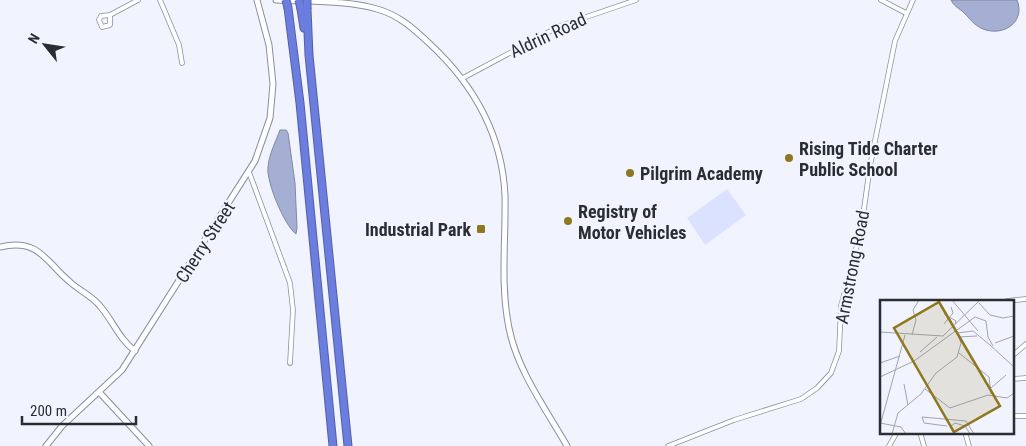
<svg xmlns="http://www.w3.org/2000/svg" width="1026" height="446" viewBox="0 0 1026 446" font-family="'Roboto Condensed',sans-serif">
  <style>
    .green { fill: #dbe2ff }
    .water { fill: #a5afd3; stroke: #8088a3 }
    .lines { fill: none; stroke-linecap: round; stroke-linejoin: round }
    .street-casing { stroke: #8a8e9d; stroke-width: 5.5 }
    .secondary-casing { stroke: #8a8e9d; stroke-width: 7 }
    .highway-casing { stroke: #5561a3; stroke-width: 9 }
    .street { stroke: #fff; stroke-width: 4 }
    .secondary { stroke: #fff; stroke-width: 5 }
    .highway { stroke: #6b7ddf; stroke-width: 7 }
    .highway-bridge-casing { stroke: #5561a3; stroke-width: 9; stroke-linecap: butt }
    .highway-bridge { stroke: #6b7ddf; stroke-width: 7 }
    .poi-dot { fill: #8e771c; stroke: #f1f4ff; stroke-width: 2 }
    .labels { text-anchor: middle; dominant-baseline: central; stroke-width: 4.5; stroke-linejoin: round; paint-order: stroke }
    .street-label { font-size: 18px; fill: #2b2d33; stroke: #f1f4ff }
    .poi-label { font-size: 18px; font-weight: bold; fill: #2b2d33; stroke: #f1f4ff; text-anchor: start }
    .inset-road { fill: none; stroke: #a2a4ad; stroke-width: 1 }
    .view { fill: #8e771c; fill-opacity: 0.15; stroke: #8e771c; stroke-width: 2.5 }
    .inset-edge { fill: none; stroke: #2b2d33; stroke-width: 2.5 }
  </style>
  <rect width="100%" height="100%" fill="#f1f4ff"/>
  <path class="green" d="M727 189 746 215 705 245 687 218Z"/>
  <g class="water">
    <path d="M951 0H1017C1026 22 1003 37 983 29 973 25 969 17 962 11 957 7 954 6 951 0Z"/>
    <path d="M280 130H286L288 133 295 183 297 228 296 234C284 225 266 181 268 167 269 154 276 141 280 130Z"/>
  </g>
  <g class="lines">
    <defs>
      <g id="street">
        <path d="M160 0 179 45 182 63"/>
        <path d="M881 0 906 13"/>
        <path d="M110 15V25L102 27 99 20 101 16 110 15 138 0"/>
        <path d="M463 78 560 26 636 0"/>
        <path d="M249 172 290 283 293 310 290 363"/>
        <path d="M1007 301 1026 299"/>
        <path d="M1012 356 1026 344"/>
        <path d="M1012 379 1026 378"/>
        <path d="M1012 416H1026"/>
        <path d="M920 432 924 446"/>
        <path d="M965 432 969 446"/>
        <path d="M668 446 734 420 801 399 817 388 831 373 839 351 841 306 861 230 870 166 895 41 913 0"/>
        <path d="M889 446 897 432"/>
      </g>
      <g id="secondary">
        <path d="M276 0C308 2 346 0 377 9 399 15 414 29 430 44 474 85 502 134 505 195 506 239 500 284 509 328 517 370 546 409 567 446"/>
        <path d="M0 247C39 238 45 261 70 282 80 291 92 296 100 306 113 321 119 339 135 351"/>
        <path d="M100 393 149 446"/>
        <path d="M46 446 62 426 122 370 255 161 270 118 273 84 269 45 257 0"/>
      </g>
      <g id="highway">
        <path d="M288 8 300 103 333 446"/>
        <path d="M301 9 304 28"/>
        <path d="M307 9 309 55 348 446"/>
      </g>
    </defs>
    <use href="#street" class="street-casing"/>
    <use href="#secondary" class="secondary-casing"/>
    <use href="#highway" class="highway-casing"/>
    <use href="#street" class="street"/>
    <use href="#secondary" class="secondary"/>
    <use href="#highway" class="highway"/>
    <defs>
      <g id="highway-bridge">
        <path d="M286 0 288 8"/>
        <path d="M299 0 301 9"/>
        <path d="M307 9V0"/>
      </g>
    </defs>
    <use href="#highway-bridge" class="highway-bridge-casing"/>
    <use href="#highway-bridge" class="highway-bridge"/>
  </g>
  <g class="poi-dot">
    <circle cx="789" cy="158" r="5"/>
    <circle cx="630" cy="173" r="5"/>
    <circle cx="568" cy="221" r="5"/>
    <rect x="476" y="224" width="10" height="10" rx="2.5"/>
  </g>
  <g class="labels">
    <g class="street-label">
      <text transform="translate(548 35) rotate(-25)">Aldrin Road</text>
      <text transform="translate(205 242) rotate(-57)">Cherry Street</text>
      <text transform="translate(852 267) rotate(-79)">Armstrong Road</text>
    </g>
    <g class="poi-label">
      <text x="799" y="148">Rising Tide Charter<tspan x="799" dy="21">Public School</tspan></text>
      <text x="640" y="173">Pilgrim Academy</text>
      <text x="578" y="211">Registry of<tspan x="578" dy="21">Motor Vehicles</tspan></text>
      <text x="471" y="229" text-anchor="end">Industrial Park</text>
    </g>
  </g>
  <g transform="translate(880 300)">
    <rect width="134" height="134" fill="#f1f4ff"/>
    <path class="inset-road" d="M72 0 98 31M99 3 110 15 123 18 134 16M64 14 76 21 75 24M64 24 73 13 71 7M0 32 63 36 100 0M77 33 93 31 110 45M32 35 36 20 33 10 39 0M79 37 97 36M115 43 134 36M110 45 134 67M40 52 57 37M79 53 109 77 111 94M0 63 20 56M0 77 34 61 95 17 106 21 108 37 113 46M24 84 28 105M111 88 126 75M45 89 70 108 108 95 127 98 134 93M0 123 21 127 26 134M0 126 25 35M67 126 44 123 42 117 86 121 94 134M12 134 18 113 41 94 56 73 77 57 81 43 77 32M74 134 70 127 75 123 85 126 90 134"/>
    <path class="view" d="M59 2 120 106 74 132 14 28Z"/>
    <rect width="134" height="134" class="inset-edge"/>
  </g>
  <g transform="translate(45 45) rotate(300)" stroke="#f1f4ff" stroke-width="4" paint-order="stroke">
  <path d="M0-4L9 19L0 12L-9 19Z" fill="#2b2d33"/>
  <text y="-8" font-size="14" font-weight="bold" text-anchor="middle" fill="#2b2d33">N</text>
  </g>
  <path d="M22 416v8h114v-8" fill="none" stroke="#2b2d33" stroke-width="2.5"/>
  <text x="30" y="416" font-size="15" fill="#2b2d33" stroke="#f1f4ff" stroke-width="4" paint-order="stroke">200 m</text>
</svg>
